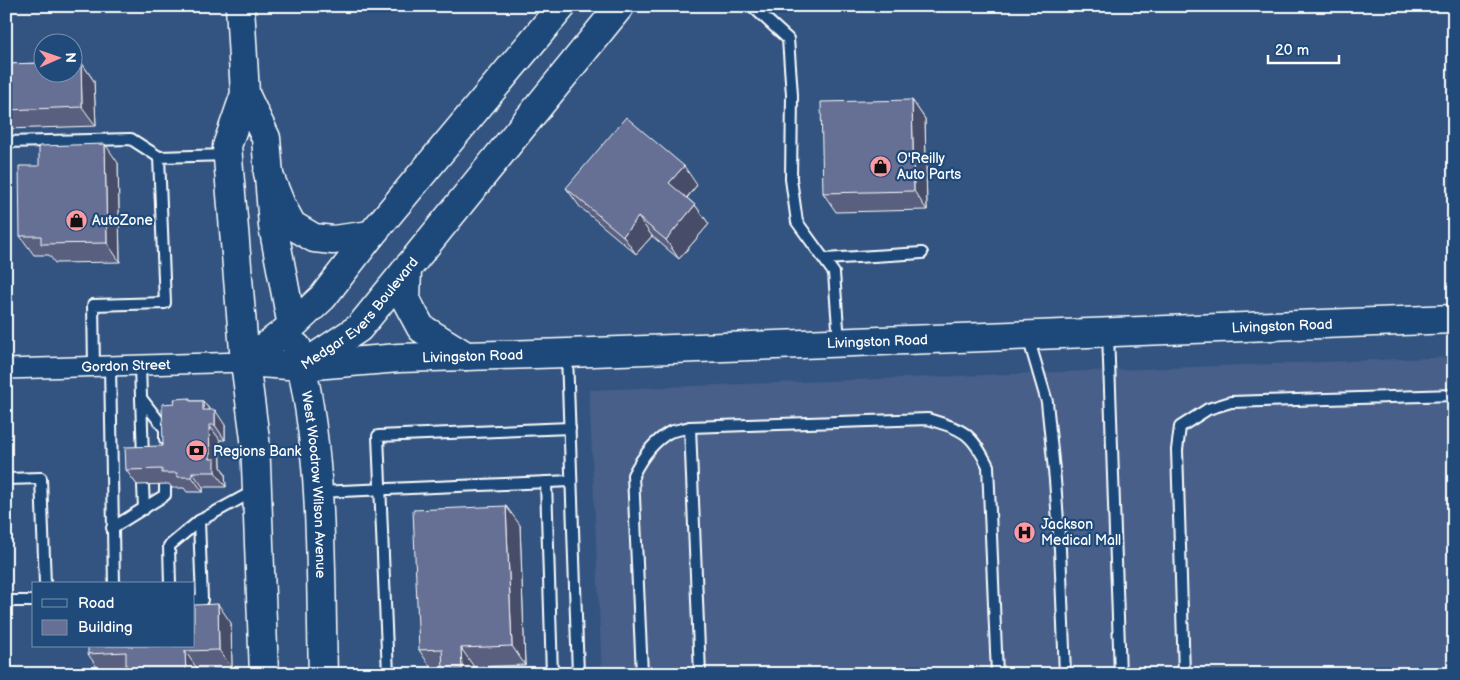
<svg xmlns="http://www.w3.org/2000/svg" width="1460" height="680" viewBox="0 0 1460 680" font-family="'Balsamiq Sans',sans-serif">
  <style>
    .built { fill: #465f89 }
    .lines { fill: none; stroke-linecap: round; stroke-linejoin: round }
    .lane-casing { stroke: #fff; stroke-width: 14 }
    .street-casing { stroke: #fff; stroke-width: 22 }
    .secondary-casing { stroke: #fff; stroke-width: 31 }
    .primary-casing { stroke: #fff; stroke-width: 31 }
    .lane { stroke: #1f4a7a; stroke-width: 10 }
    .street { stroke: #1f4a7a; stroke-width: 19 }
    .secondary { stroke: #1f4a7a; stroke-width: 28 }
    .primary { stroke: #1f4a7a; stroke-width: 28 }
    .wall { fill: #585f7f; stroke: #fff }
    .shaded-wall { fill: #474e68; stroke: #fff }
    .building { fill: #666f94; stroke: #fff }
    .labels { text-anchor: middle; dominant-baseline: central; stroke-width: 4.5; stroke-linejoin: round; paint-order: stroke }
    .poi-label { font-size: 14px; fill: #fff; stroke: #1f4a7a; text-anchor: start }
    .street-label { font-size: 14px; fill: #fff; stroke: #1f4a7a }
  </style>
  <rect width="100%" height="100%" fill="#335481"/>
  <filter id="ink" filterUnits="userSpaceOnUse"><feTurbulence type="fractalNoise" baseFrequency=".02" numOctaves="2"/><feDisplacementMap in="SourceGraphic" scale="10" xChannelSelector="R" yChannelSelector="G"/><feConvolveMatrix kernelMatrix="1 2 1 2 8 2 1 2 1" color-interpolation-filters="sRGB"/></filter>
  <g filter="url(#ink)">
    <path class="built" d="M1454 357V674H602L589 390Z"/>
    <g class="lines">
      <defs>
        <g id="lane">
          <path d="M752 6 788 39 792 95 791 179 797 222 834 273 839 341"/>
          <path d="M6 142 131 139 159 157"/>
          <path d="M825 259 922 253"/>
          <path d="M1108 333 1120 674"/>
          <path d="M1028 337 1047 402 1055 480 1060 549 1065 674"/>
          <path d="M567 355 578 674"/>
          <path d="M94 366 93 305 165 303 159 157 227 155"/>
          <path d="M110 366 114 584"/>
          <path d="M140 366 143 458"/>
          <path d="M141 398 165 429V439"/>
          <path d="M690 427 700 674"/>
          <path d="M6 479 41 478 45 584"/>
          <path d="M546 482 552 674"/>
          <path d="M143 485 144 509"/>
          <path d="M318 492 571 481"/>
          <path d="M112 528 165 495V484"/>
          <path d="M170 584 169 546 199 521"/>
          <path d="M194 600H202L199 521 254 491"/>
          <path d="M6 601H34"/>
          <path d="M388 674 378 436 570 428"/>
          <path d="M642 674 633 475C641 459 654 441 670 432 676 430 684 429 690 427L928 419C964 430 971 432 988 466L997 674"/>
          <path d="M1184 674 1177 450 1180 427 1208 409 1231 402 1454 395"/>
        </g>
        <g id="street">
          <path id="s1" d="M6 369 245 362"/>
        </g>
        <g id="secondary">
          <path d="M240 6 245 94 227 146 245 362"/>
          <path d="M245 94 266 138 273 226 292 326"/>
          <path id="s2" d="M302 366 399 358 567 353 1454 319"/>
        </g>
        <g id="primary">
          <path d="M268 173 281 205 292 225 314 238 333 240 371 235"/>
          <path d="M407 268 406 300 421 328 466 356"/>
          <path id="s3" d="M297 347C324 453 320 565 323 674"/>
          <path id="s4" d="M245 362 302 366 359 328 620 6"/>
          <path d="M245 362 292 326 323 297 371 235 562 6"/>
          <path d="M245 362 255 439 264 674"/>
        </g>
      </defs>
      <use href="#lane" class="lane-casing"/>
      <use href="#street" class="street-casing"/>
      <use href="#secondary" class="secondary-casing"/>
      <use href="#primary" class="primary-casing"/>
      <use href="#lane" class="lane"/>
      <use href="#street" class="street"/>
      <use href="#secondary" class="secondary"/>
      <use href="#primary" class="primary"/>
    </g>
    <g class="wall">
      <path d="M81 62 94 81 96 126 6 129V64Z"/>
      <path d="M912 100 925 119 927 210 836 212 823 193Z"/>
      <path d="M118 163 120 262 55 263 49 255H34L20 236Z"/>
      <path d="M697 185 687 198 695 205 709 224 679 259 652 236 636 254 580 207 566 188Z"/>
      <path d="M192 401H203L210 410 225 425V440H220L221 467 225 474 226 487H203V492H187L184 488H172L169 484 137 485 126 470 163 446 175 403Z"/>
      <path d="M520 525 525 665 474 667 475 674H446L443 670V668L432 669 419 650Z"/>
      <path d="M231 623 232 668 101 673 88 654Z"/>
    </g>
    <g class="shaded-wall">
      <path d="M81 62 94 81 96 126 82 107Z"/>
      <path d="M912 100 925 119 927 210 914 191Z"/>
      <path d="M105 144 118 163 120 262 107 243Z"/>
      <path d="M684 166 697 185 683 202 669 183Z"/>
      <path d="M695 205 709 224 679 259 666 240Z"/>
      <path d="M638 217 652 236 636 254 623 236Z"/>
      <path d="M203 401 214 416 203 410Z"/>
      <path d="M215 410 225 425V440L215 425Z"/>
      <path d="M209 425 220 440 221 467 225 474 226 487 215 472 210 459Z"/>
      <path d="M192 472 203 487V492L192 477Z"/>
      <path d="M506 506 520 525 525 665 512 646Z"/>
      <path d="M218 604 231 623 232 668 219 650Z"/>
      <path d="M461 648 474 667 475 674H465L462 669Z"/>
      <path d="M185 651 198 670V674H186Z"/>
    </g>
    <g class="building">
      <path d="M72 62H81L82 107 6 110V64L42 63V72H72Z"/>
      <path d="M912 100 914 191 823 193 821 102Z"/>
      <path d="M626 117 684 166 669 183 695 205 666 240 638 217 623 236 566 188Z"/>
      <path d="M105 144 107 243 41 244V236H20L19 166H39V146Z"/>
      <path d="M190 398V401H203V410H215V425H209L210 459H215V472H192V477H177V473H162V469L126 470 125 447 163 446 162 404 175 403 174 399Z"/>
      <path d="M506 506 512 646 461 648 462 669 443 670 442 649 419 650 413 510Z"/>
      <path d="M218 604 219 650 185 651 186 674H126V652L88 654V646H194V605Z"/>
    </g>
  </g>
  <defs>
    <symbol id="shop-disc" viewBox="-11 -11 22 22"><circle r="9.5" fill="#ff9aa2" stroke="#1f4a7a"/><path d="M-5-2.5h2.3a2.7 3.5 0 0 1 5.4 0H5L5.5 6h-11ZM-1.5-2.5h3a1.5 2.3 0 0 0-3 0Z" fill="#111"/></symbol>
    <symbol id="bank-disc" viewBox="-11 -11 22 22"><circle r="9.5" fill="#ff9aa2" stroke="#1f4a7a"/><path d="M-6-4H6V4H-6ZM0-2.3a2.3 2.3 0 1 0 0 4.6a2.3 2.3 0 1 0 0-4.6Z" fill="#111"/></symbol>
    <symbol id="hospital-disc" viewBox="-11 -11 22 22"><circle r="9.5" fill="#ff9aa2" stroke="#1f4a7a"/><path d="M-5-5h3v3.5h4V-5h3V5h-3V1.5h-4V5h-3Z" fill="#111"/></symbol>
  </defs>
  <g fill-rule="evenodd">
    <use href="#shop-disc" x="868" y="154" width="25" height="25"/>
    <use href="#shop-disc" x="64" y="208" width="25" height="25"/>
    <use href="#bank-disc" x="184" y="438" width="25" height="25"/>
    <use href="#hospital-disc" x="1012" y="520" width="25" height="25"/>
  </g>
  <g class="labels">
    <g class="poi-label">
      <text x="897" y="158">O'Reilly<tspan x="897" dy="16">Auto Parts</tspan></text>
      <text x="92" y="220">AutoZone</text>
      <text x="213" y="451">Regions Bank</text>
      <text x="1041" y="524">Jackson<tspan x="1041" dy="16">Medical Mall</tspan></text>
    </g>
    <g class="street-label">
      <text stroke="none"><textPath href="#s4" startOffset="136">Medgar Evers Boulevard</textPath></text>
      <text stroke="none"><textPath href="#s2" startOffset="981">Livingston Road</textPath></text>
      <text stroke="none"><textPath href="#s2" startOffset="576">Livingston Road</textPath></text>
      <text stroke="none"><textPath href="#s2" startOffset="171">Livingston Road</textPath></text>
      <text stroke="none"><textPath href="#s1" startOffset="120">Gordon Street</textPath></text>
      <text stroke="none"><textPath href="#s3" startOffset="139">West Woodrow Wilson Avenue</textPath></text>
    </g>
  </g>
  <rect width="1460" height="680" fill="none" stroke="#1f4a7a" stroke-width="25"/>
  <rect x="12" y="12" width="1435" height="655" fill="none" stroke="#fff" stroke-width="2" filter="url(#ink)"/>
  <rect x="32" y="582" width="162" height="65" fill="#1f4a7a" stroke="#7992af"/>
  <rect x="42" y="599" width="25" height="8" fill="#1f4a7a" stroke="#7992af"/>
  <text x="78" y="608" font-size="15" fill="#ffffff">Road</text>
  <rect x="42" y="620" width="25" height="15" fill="#666f94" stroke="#7992af"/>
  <text x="78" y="632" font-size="15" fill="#ffffff">Building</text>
  <g transform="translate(58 58) rotate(88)"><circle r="24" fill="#1f4a7a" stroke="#7992af"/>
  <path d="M0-4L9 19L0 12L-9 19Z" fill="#ff9aa2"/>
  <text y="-8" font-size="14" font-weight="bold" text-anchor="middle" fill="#ffffff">N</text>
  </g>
  <path d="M1268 55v8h71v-8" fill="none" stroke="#ffffff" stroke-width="2.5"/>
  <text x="1275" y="55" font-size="15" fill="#ffffff" stroke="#1f4a7a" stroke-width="4" paint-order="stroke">20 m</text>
</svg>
